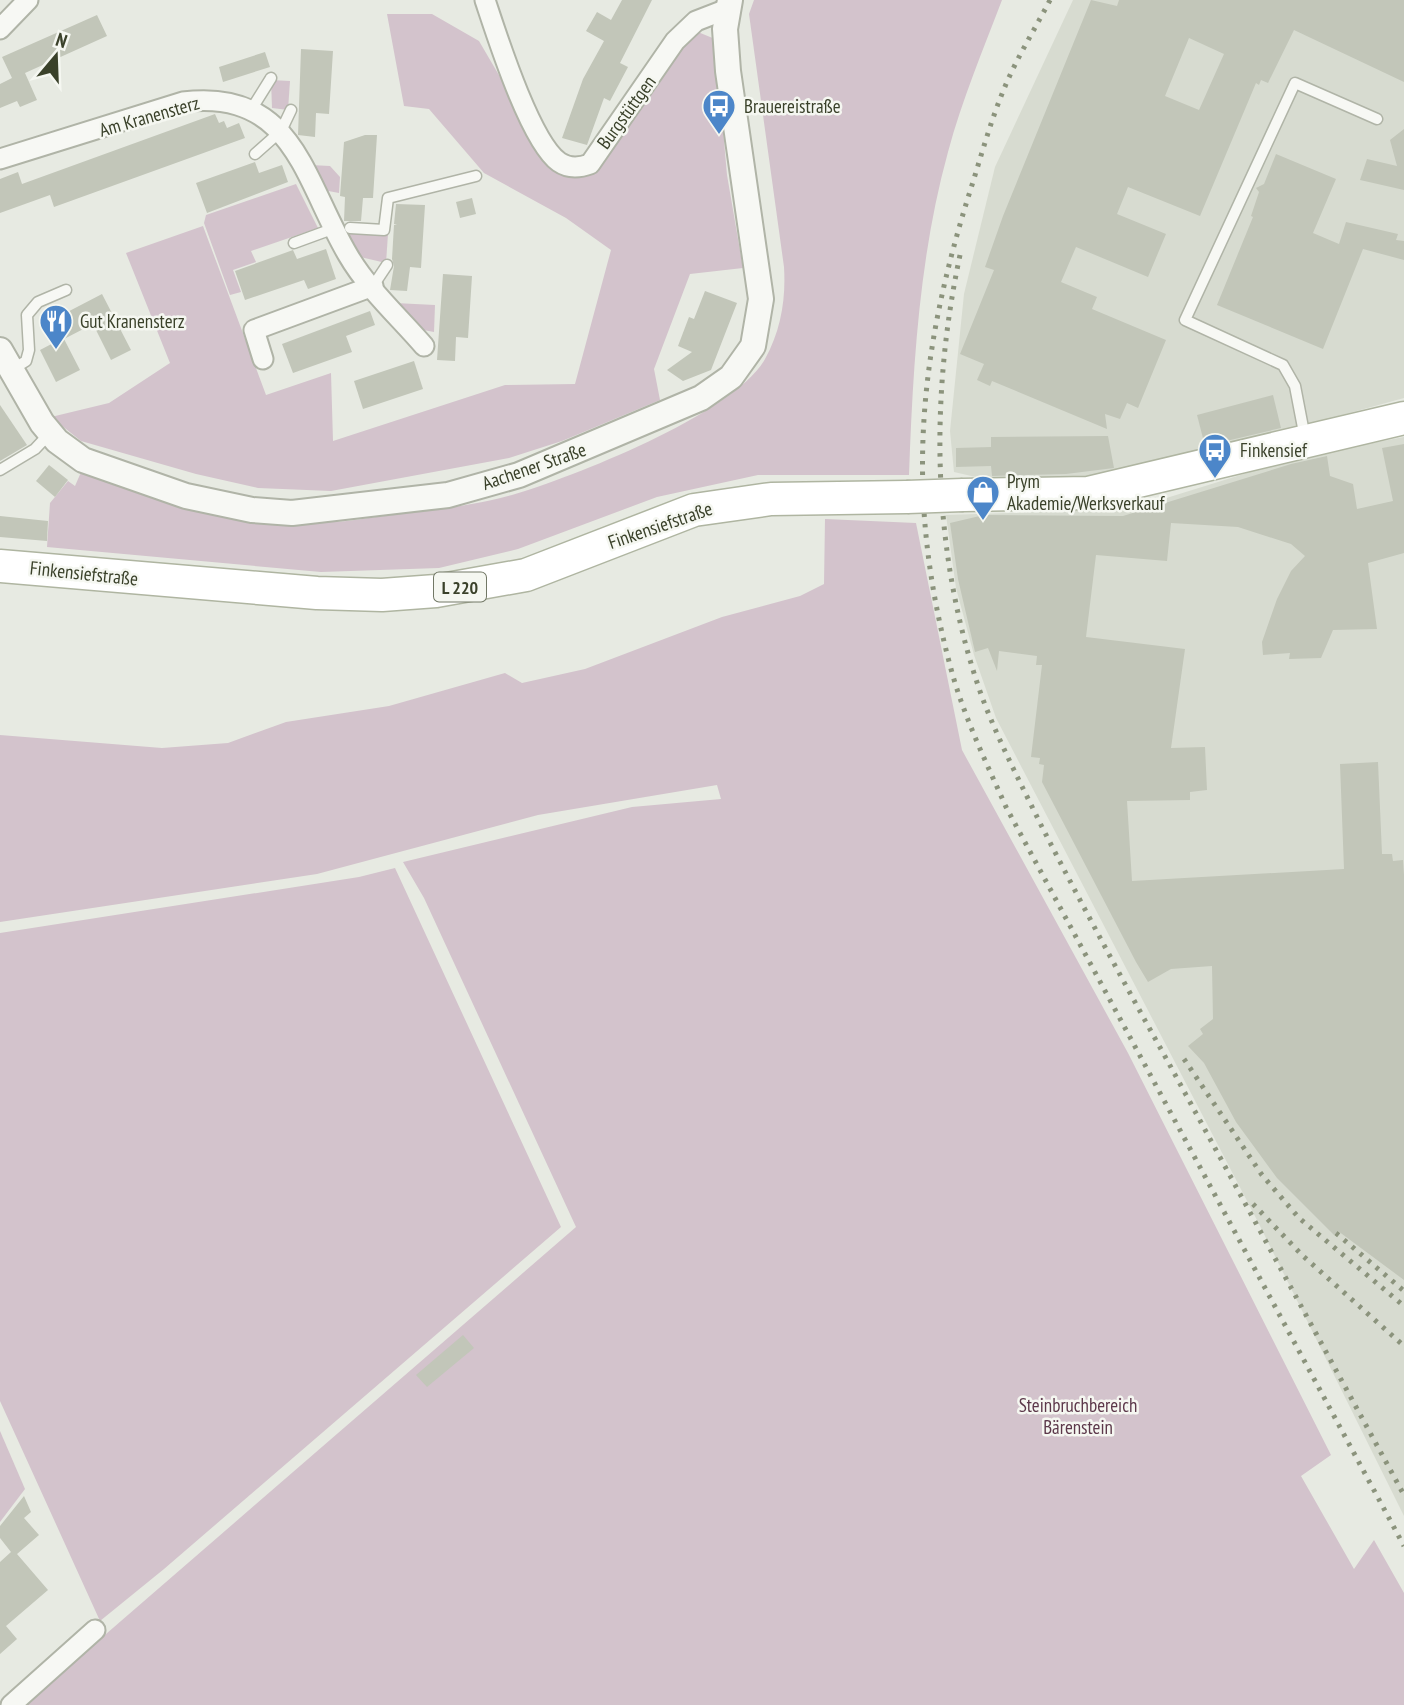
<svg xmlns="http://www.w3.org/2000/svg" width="1404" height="1705" viewBox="0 0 1404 1705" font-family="'PT Sans Narrow',sans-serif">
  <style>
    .built { fill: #d7dbd0 }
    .green { fill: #d3c3cc }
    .building { fill: #c2c6b9; fill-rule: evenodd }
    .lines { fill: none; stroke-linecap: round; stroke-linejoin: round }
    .service-casing { stroke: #b0b4a7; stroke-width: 13 }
    .minor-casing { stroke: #b0b4a7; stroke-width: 23 }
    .tertiary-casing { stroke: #b0b4a7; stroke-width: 28 }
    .primary-casing { stroke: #afb5a1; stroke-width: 35 }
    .service { stroke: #f7f8f4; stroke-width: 10 }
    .minor { stroke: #f7f8f4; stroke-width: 19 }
    .tertiary { stroke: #f7f8f4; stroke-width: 24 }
    .primary { stroke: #fff; stroke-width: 32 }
    .rail { stroke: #8b937c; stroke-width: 5; stroke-dasharray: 3.5 7; stroke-linecap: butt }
    .primary-bridge-casing { stroke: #afb5a1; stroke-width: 35; stroke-linecap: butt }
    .primary-bridge { stroke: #fff; stroke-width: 32 }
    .labels { text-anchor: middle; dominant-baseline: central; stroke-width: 5; stroke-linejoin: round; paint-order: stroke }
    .shield { fill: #f5f7f1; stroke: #727866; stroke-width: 2 }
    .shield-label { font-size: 18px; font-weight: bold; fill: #3a412a }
    .poi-label { font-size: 19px; fill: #3a412a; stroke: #f5f7f1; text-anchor: start }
    .street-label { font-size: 19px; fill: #3a412a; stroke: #f5f7f1 }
    .park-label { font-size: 19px; fill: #5c384a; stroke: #f5f7f1 }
  </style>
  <rect width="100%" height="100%" fill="#e7eae2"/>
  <g class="built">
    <path d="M1073 0H1404V398L1207 452 1108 475 989 480 954 472 950 431 964 294 995 167Z"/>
    <path d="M1404 437V1516L1258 1222 996 718 974 655 956 588 946 515 1131 509 1299 457Z"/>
  </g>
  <g class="green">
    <path d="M754 0H1002C983 50 962 100 948 152 919 257 913 367 909 475H758L657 497 518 549 439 568 321 572 47 547 50 503 68 481 75 486 82 470C160 503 243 524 329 522 350 522 371 517 392 515 432 510 473 506 512 495 573 477 734 414 765 359 781 330 786 299 784 267L749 14Z"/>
    <path d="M387 14H432L479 41 551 164 582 177 597 170 657 87 693 30 715 39 727 175 743 268 690 274 654 369 660 400 562 441 509 458 331 491 258 488 196 474 81 441 51 417 109 403 170 363 126 253 203 226 266 395 331 373 333 441 505 385 575 384 611 250 566 218 484 173 429 109 404 106Z"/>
    <path d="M271 80 290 81 288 110 272 108Z"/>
    <path d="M311 165 330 166 340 177 339 193 323 190Z"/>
    <path d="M296 184 318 228 251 251 256 262 233 270 241 292 230 295 204 223 206 215Z"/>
    <path d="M343 232 388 234 386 263 356 256Z"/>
    <path d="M395 303 435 305 434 332 418 329Z"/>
    <path d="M825 519 916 523 962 750 1128 1053 1331 1455 1301 1476 1354 1569 1374 1540 1404 1593V1705H24L576 1227 424 898 403 862 632 807 721 799 717 785 538 815 317 874 0 922V735L162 748 228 743 286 722 389 706 505 673 522 683 585 669 722 617 800 596 824 584Z"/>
    <path d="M395 868 561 1227 164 1569 100 1621 0 1401V933L359 877Z"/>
    <path d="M0 1431 25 1489 0 1522Z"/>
  </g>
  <g class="building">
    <path d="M622 0H652L620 63 628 67 610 101 604 98 587 145 562 138 583 79 604 41 586 31 597 12 611 20Z"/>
    <path d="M1091 0 1117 6 1119 0H1404V82L1294 30 1268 83 1261 80 1259 85 1256 83 1200 216 1128 187 1117 214 1166 234 1148 277 1076 247 1061 282 1097 297 1092 309 1166 340 1138 408 1127 403 1120 419 1105 414 1107 429 992 381 990 386 977 380 984 364 960 354 994 270 985 267 1003 216ZM1189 38 1224 54 1199 110 1165 96Z"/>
    <path d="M97 15 107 36 25 73 37 100 20 107 17 101 0 108V84L12 78 2 57Z"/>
    <path d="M301 49 333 51 329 114 316 113 315 137 298 135Z"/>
    <path d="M265 52 270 67 223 82 219 67Z"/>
    <path d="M215 114 219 123 224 121 227 128 239 123 245 138 54 207 50 195 0 213V179L18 172 22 184Z"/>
    <path d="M1404 129V190L1360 180 1367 159 1397 166 1390 140Z"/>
    <path d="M365 135H377L373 198H363L361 221H344L345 197 340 196 344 142Z"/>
    <path d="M1276 154 1336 179 1313 233 1339 244 1346 222 1398 234 1396 240 1404 241V260L1363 249 1323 349 1217 305 1253 217 1251 216 1259 192 1256 188 1264 184Z"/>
    <path d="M255 162 259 173 282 165 288 182 207 213 196 183Z"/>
    <path d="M472 198 476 214 460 218 456 202Z"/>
    <path d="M396 204 425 205 421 268 410 267 407 291 390 290 394 266 392 259 394 225 397 224H394Z"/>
    <path d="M326 249 336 279 308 289 304 280 245 300 235 271 293 250 297 259Z"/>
    <path d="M443 274 472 276 468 338 456 337 455 361 437 360Z"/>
    <path d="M705 291 737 303 711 370 683 381 667 370 692 352 678 346 689 317 694 319Z"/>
    <path d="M102 294 131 350 111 360 93 324 64 339 80 370 56 382 40 350 63 338 54 319Z"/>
    <path d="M370 311 375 325 346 336 352 352 293 373 282 344Z"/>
    <path d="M414 361 423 389 363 409 354 381Z"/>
    <path d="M1273 395 1281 428 1205 446 1197 415Z"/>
    <path d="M0 405 27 445 0 461Z"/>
    <path d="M1108 436 1114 468 1066 474 992 476 991 466 956 467V448L991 447V437Z"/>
    <path d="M1404 444V553L1368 563 1377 629 1333 630 1321 658 1289 659 1290 653 1263 655 1262 642 1277 599 1291 571 1305 556 1291 544 1238 527 1171 523 1167 561 1096 555 1086 637 1185 649 1171 748 1205 747 1207 790 1190 792V800L1127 801 1132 881 1344 869 1340 764 1378 762 1382 854H1392L1393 861 1403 860 1404 875V1280L1338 1231 1334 1235 1277 1178 1236 1122 1204 1063 1188 1046 1203 1034 1200 1029 1213 1019 1212 966 1171 969 1148 982 1136 962 1042 782 1044 765 1039 764 1040 758 1031 757 1042 665H1036L1037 656 999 651 997 671 988 648 975 652 958 579 950 523 984 515 1123 516 1291 464 1327 456 1330 476 1353 484 1357 509 1393 501 1382 448Z"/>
    <path d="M49 465 68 480 55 497 36 481Z"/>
    <path d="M0 516 48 521 47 541 0 537Z"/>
    <path d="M463 1335 474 1348 427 1387 416 1375Z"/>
    <path d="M24 1496 31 1512 24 1518 39 1535 17 1554 48 1590 6 1626 17 1639 0 1654V1562L11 1552 0 1538V1526Z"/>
  </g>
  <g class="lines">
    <defs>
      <g id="service">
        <path d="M251 110 271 78"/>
        <path d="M255 154 281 131 291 110"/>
        <path d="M350 228 384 230 388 198 476 176"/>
        <path d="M294 243 335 228"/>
        <path d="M373 286 387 265"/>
        <path d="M13 369 26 361 29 350 27 315 38 302 66 290"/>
        <path d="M1305 438 1295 386 1283 365 1185 320 1295 83 1377 119"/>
        <path d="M0 470 35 449 49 434"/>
      </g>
      <g id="minor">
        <path d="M485 0C497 36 530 141 559 162 569 169 579 168 590 164L675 41 696 21 727 9"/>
        <path d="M0 29 28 0"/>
        <path d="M0 159 183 102C294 88 304 181 348 255 367 288 399 317 424 346"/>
        <path d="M263 359 254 330 373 286"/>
        <path d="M11 1705 95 1630"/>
      </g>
      <path id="tertiary" d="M0 350 42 423 57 441 83 460 186 496 252 510 292 513 448 495 519 475 701 398 731 377 753 346 761 299 728 71 725 29 730 0"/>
      <g id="primary">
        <path d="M963 495 1088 493 1404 418"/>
        <path d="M0 566 317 593 382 595 436 591 526 575 694 510 771 499 907 497"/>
      </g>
    </defs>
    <use href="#service" class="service-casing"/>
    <use href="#minor" class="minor-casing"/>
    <use href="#tertiary" class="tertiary-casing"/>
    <use href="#primary" class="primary-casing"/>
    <use href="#service" class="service"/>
    <use href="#minor" class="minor"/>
    <use href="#tertiary" class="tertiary"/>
    <use href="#primary" class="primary"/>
    <g class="rail">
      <path d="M1050 0C1035 29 1016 59 1004 89 991 120 982 153 972 185 918 354 904 495 951 669 964 717 986 762 1006 807L1404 1546"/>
      <path d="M960 255C929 401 932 556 982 697 999 742 1021 784 1042 827 1082 905 1124 983 1167 1060 1246 1205 1325 1350 1404 1495"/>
      <path d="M1184 1059 1262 1175 1299 1218 1404 1306"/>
      <path d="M1253 1204 1303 1256 1404 1346"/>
      <path d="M1336 1233 1404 1291"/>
    </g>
    <defs>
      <path id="primary-bridge" d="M907 497 963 495"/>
    </defs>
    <use href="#primary-bridge" class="primary-bridge-casing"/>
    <use href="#primary-bridge" class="primary-bridge"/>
  </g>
  <defs>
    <symbol id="bus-pin" viewBox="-11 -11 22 30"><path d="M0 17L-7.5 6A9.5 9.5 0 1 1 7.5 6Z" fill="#4c86c9" stroke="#f5f7f1"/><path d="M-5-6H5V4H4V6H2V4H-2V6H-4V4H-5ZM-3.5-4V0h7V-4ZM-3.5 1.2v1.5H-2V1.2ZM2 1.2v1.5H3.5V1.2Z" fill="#fff"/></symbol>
    <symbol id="restaurant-pin" viewBox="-11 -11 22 30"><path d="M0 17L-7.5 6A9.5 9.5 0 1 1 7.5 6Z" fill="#4c86c9" stroke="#f5f7f1"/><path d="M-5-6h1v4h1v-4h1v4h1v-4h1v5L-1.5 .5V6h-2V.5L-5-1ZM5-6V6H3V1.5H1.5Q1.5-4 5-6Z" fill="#fff"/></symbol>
    <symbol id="shop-pin" viewBox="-11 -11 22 30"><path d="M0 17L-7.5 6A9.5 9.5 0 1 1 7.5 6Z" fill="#4c86c9" stroke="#f5f7f1"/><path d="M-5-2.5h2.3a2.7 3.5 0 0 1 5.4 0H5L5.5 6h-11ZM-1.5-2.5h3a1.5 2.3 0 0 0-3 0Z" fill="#fff"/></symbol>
  </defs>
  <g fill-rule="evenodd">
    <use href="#bus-pin" x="700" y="87" width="38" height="52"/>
    <use href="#restaurant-pin" x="37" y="302" width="38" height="52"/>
    <use href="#bus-pin" x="1196" y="431" width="38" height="52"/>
    <use href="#shop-pin" x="964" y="473" width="38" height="52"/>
  </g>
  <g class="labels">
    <rect class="shield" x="434" y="572.5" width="52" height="29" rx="5"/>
    <g class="shield-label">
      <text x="460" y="587">L 220</text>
    </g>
    <g class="poi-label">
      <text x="744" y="106">Brauereistraße</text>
      <text x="80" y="321">Gut Kranensterz</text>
      <text x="1240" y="450">Finkensief</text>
      <text x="1007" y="481">Prym<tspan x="1007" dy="22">Akademie/Werksverkauf</tspan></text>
    </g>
    <g class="street-label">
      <text transform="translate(626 112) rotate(-54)">Burgstüttgen</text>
      <text transform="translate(149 116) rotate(-16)">Am Kranensterz</text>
      <text transform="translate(534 466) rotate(-19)">Aachener Straße</text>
      <text transform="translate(660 525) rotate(-19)">Finkensiefstraße</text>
      <text transform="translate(84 573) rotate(6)">Finkensiefstraße</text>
    </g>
    <g class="park-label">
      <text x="1078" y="1405">Steinbruchbereich<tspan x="1078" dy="22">Bärenstein</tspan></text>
    </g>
  </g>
  <g transform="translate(56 56) rotate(19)" stroke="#f5f7f1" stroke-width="5" paint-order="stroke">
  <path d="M0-5L12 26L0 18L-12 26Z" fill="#3a412a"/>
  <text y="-10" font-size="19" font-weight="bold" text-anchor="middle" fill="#3a412a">N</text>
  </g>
</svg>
